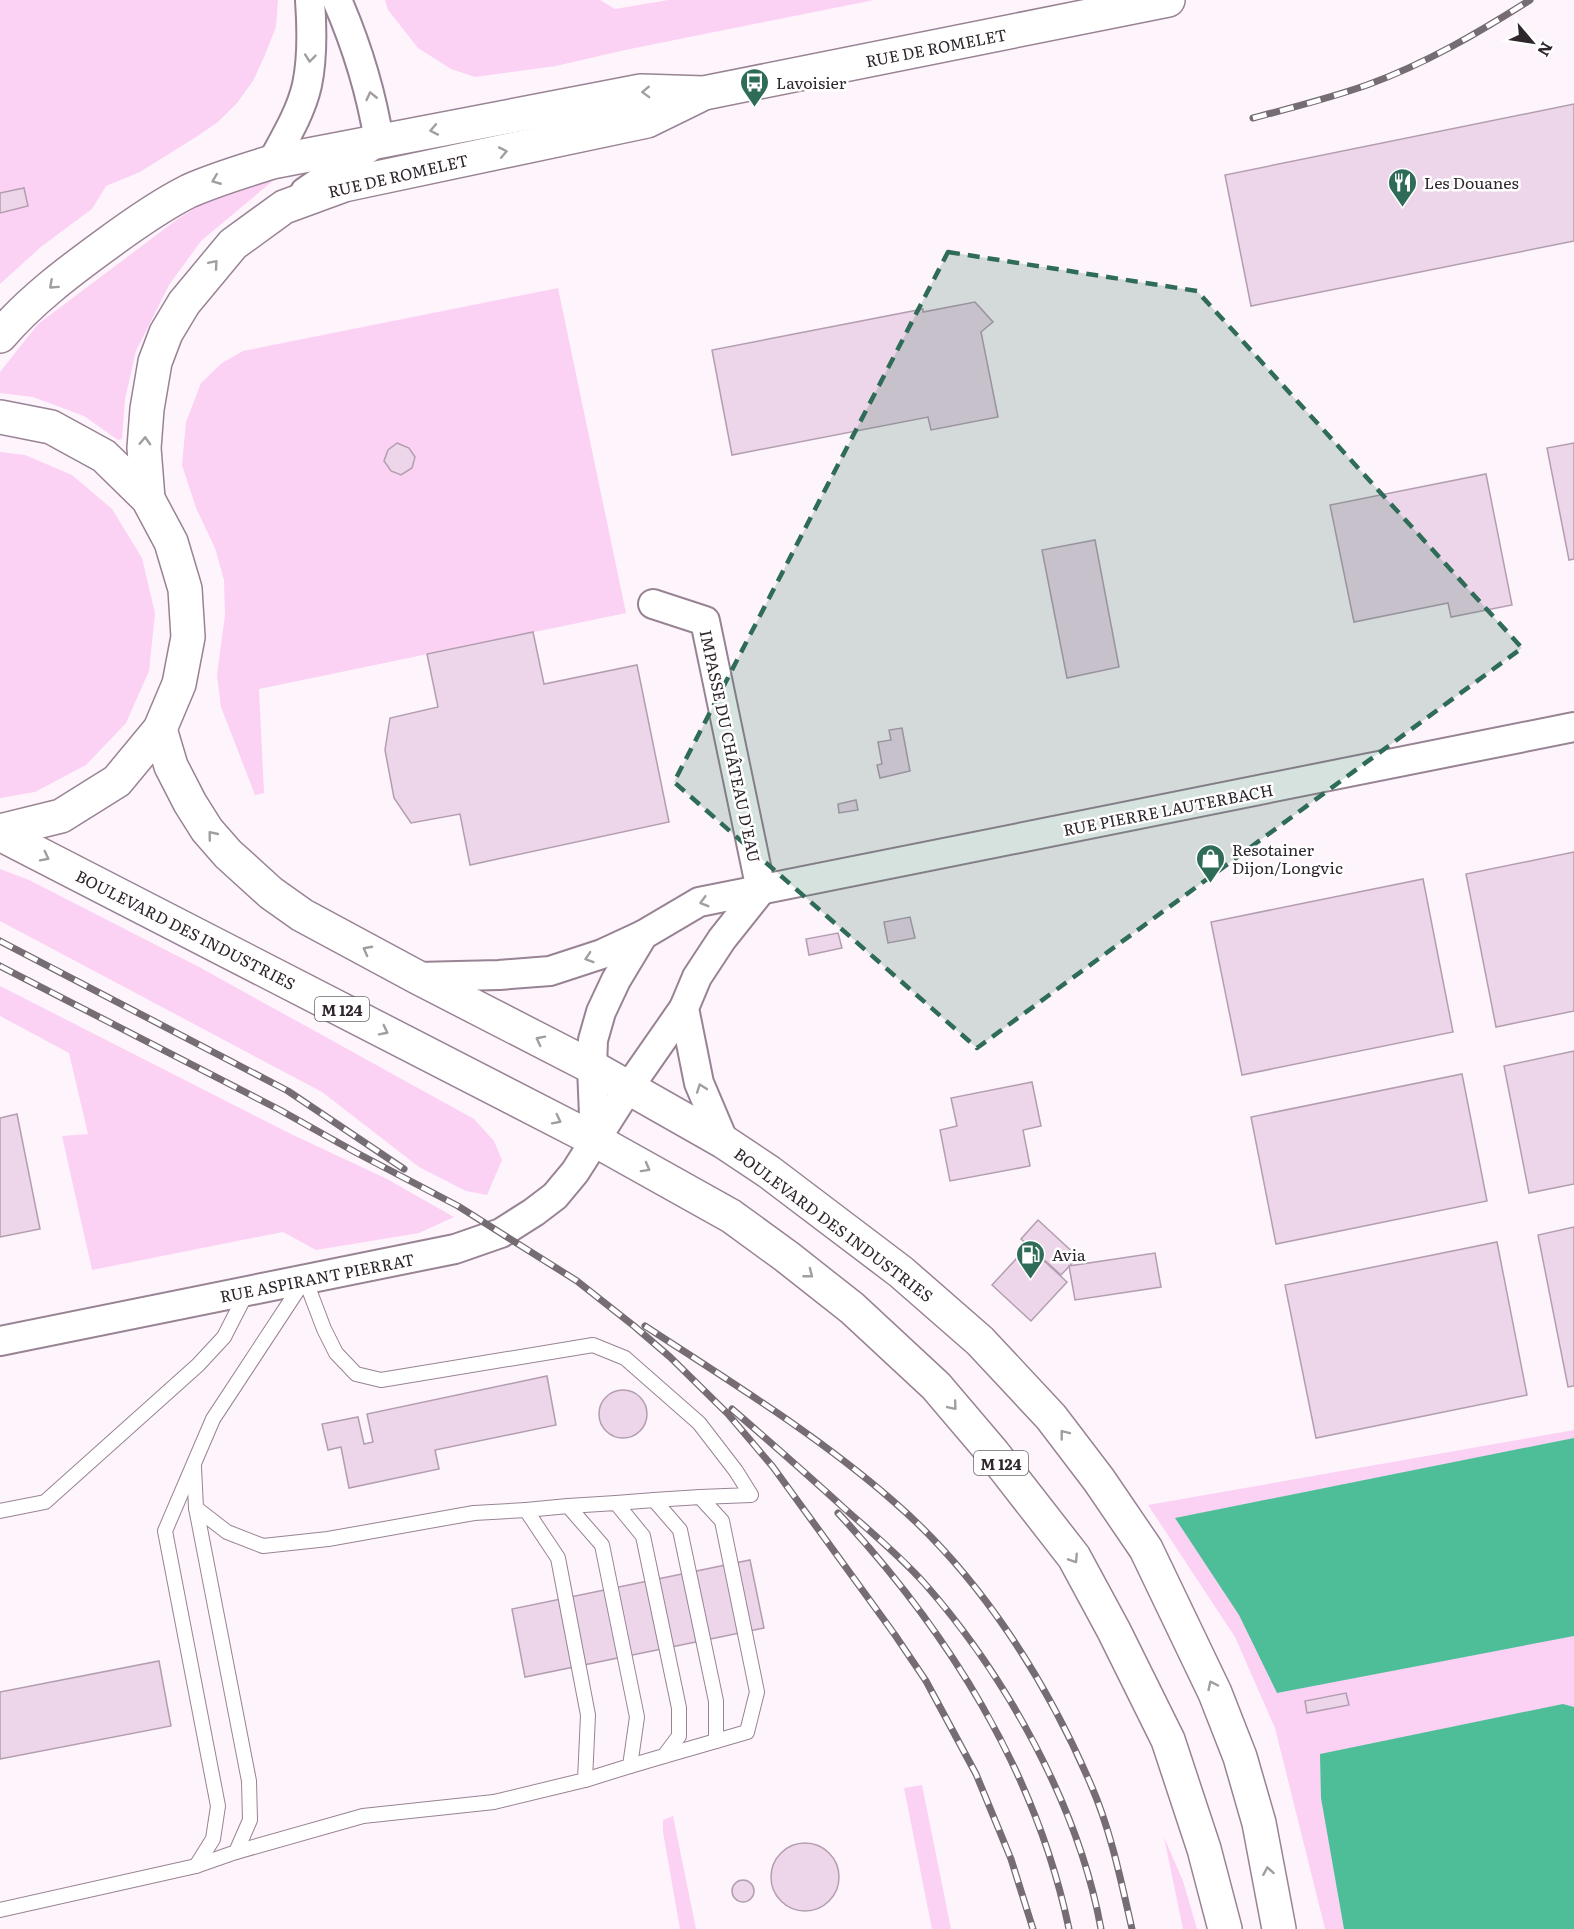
<svg xmlns="http://www.w3.org/2000/svg" width="1574" height="1929" viewBox="0 0 1574 1929" font-family="Literata,serif">
  <style>
    .green { fill: #fbd2f4 }
    .water { fill: #4ebe99 }
    .building { fill: #edd6e9; stroke: #b39eb0; stroke-width: 1.5 }
    .lines { fill: none; stroke-linecap: round; stroke-linejoin: round }
    .service-casing { stroke: #988394; stroke-width: 16 }
    .minor-casing { stroke: #988394; stroke-width: 32 }
    .tertiary-casing { stroke: #988394; stroke-width: 36 }
    .primary-casing { stroke: #988394; stroke-width: 36 }
    .service { stroke: #fff; stroke-width: 14 }
    .minor { stroke: #fff; stroke-width: 28 }
    .tertiary { stroke: #fff; stroke-width: 33 }
    .primary { stroke: #fff; stroke-width: 33 }
    .rail-casing { stroke: #766c74; stroke-width: 7 }
    .rail { stroke: #fff; stroke-width: 4.5; stroke-dasharray: 14; stroke-linecap: butt }
    .oneway { stroke: #a19da0 }
    .marked { fill: #2f6c57; fill-opacity: 0.2; stroke: #2f6c57; stroke-width: 4.5; stroke-dasharray: 12 8; stroke-linejoin: round }
    .labels { text-anchor: middle; dominant-baseline: central; stroke-width: 5; stroke-linejoin: round; paint-order: stroke }
    .shield { fill: #fff; stroke: #6d676c; stroke-width: 1.5 }
    .shield-label { font-size: 15px; font-weight: bold; fill: #2f262d }
    .street-label { font-size: 16px; fill: #2f262d; stroke: #fff }
    .poi-label { font-size: 16px; fill: #2f262d; stroke: #fff; text-anchor: start }
  </style>
  <rect width="100%" height="100%" fill="#fef4fc"/>
  <g class="green">
    <path d="M0 0H278L276 27 265 55 253 81 237 103 218 122 196 137 140 172 106 186 92 209 42 246 0 284Z"/>
    <path d="M385 0H600L615 9 668 0H874L625 50 556 66 475 77 451 69 418 48 388 10Z"/>
    <path d="M281 174 201 241 169 285 136 351 125 399 122 439 118 440 84 416 33 397 0 393V372L38 324 179 218 211 199Z"/>
    <path d="M558 288 626 613 259 689 264 793 255 795 221 707 217 675 225 615 224 580 215 548 196 508 182 465 186 422 201 383 222 363 243 351Z"/>
    <path d="M0 452 25 455 72 475 112 509 142 558 155 613 149 671 126 723 86 765 35 792 0 798Z"/>
    <path d="M0 869 29 880 199 967 474 1119 494 1141 502 1160 487 1195 466 1191 419 1167 322 1092 0 921Z"/>
    <path d="M0 986 291 1134 387 1179 454 1217 419 1233 316 1250 283 1232 92 1270 62 1136 88 1134 69 1053 0 1016Z"/>
    <path d="M1574 1430V1929H1325L1275 1728 1235 1637 1148 1505Z"/>
    <path d="M922 1785 951 1929H932L904 1788Z"/>
    <path d="M673 1816 696 1929H680L663 1832V1820Z"/>
    <path d="M1164 1837 1183 1881 1197 1929H1183Z"/>
  </g>
  <g class="water">
    <path d="M1574 1438V1636L1277 1693 1239 1615 1175 1518Z"/>
    <path d="M1563 1704 1574 1707V1929H1344L1321 1798 1320 1754Z"/>
  </g>
  <g class="building">
    <path d="M1574 104V241L1251 306 1225 175Z"/>
    <path d="M24 188 28 206 0 213V193Z"/>
    <path d="M975 302 993 322 981 332 998 417 931 430 928 417 732 455 712 350 923 309V312Z"/>
    <path d="M397 443 409 448 415 457 412 468 401 475 391 471 384 461 388 450Z"/>
    <path d="M1574 443V559L1569 560 1547 448Z"/>
    <path d="M1486 474 1512 605 1451 617 1448 603 1354 622 1330 505Z"/>
    <path d="M1095 540 1119 667 1067 678 1042 550Z"/>
    <path d="M533 632 544 684 637 665 669 822 470 865 460 814 411 823 394 798 385 750 390 718 438 707 427 654Z"/>
    <path d="M902 728 910 771 880 778 877 765 882 764 878 742 891 740 889 730Z"/>
    <path d="M856 800 858 810 839 813 838 804Z"/>
    <path d="M1574 852V1011L1496 1027 1466 874Z"/>
    <path d="M1423 879 1453 1032 1242 1075 1211 922Z"/>
    <path d="M910 917 915 938 888 943 884 922Z"/>
    <path d="M838 933 842 948 809 955 806 939Z"/>
    <path d="M1574 1051V1184L1529 1193 1504 1066Z"/>
    <path d="M1462 1074 1487 1201 1276 1244 1251 1117Z"/>
    <path d="M1032 1082 1041 1126 1023 1130 1030 1166 950 1181 940 1130 957 1126 951 1098Z"/>
    <path d="M17 1114 40 1229 0 1237V1118Z"/>
    <path d="M1038 1220 1078 1257 1061 1275 1021 1239Z"/>
    <path d="M1574 1227V1386L1568 1387 1538 1235Z"/>
    <path d="M1497 1242 1527 1395 1316 1438 1285 1285Z"/>
    <path d="M1028 1246 1067 1282 1031 1321 992 1285Z"/>
    <path d="M1155 1253 1161 1287 1075 1300 1069 1266Z"/>
    <path d="M547 1376 556 1425 435 1450 439 1469 349 1488 341 1447 328 1450 322 1424 358 1417 364 1444 373 1442 367 1414Z"/>
    <circle cx="623" cy="1414" r="24"/>
    <path d="M750 1560 764 1628 525 1677 512 1609Z"/>
    <path d="M159 1661 171 1726 0 1759V1692Z"/>
    <path d="M1346 1693 1349 1705 1307 1713 1305 1701Z"/>
    <circle cx="805" cy="1877" r="34"/>
    <circle cx="743" cy="1891" r="11"/>
  </g>
  <g class="lines">
    <defs>
      <g id="service">
        <path d="M194 1467 196 1508 249 1781 250 1820 236 1852 196 1866"/>
        <path d="M654 1500 700 1497 722 1521 757 1692 747 1732 716 1741"/>
        <path d="M616 1503 654 1500 680 1530 716 1701V1741L664 1756"/>
        <path d="M568 1506 616 1503 643 1536 679 1708V1736L664 1756 630 1766"/>
        <path d="M196 1508 227 1532 263 1546 328 1539 474 1513 526 1510 558 1558 588 1715 585 1780 494 1802 363 1816 236 1852"/>
        <path d="M526 1510 568 1506 602 1545 637 1717 630 1766 585 1780"/>
        <path d="M0 1511 45 1502 198 1365 224 1337 247 1292"/>
        <path d="M0 1910 196 1866 213 1839 218 1806 165 1531 213 1419 305 1279 324 1329 336 1353 356 1374 381 1380 593 1345 625 1358 699 1423 736 1471 751 1495 700 1497"/>
      </g>
      <g id="minor">
        <path d="M272 162C285 138 301 112 307 85 313 57 312 28 310 0"/>
        <path d="M305 192 379 141C371 91 357 46 337 0"/>
        <path d="M653 604 705 621 761 890"/>
        <path d="M417 977 499 975 550 971 602 954 643 935"/>
        <path d="M595 1140 592 1067 593 1040 601 1012 616 980 643 935 699 902 1574 727"/>
        <path d="M724 1142 699 1083 684 1008 697 977 722 939 761 890"/>
        <path d="M0 1341 455 1249 501 1233 534 1212 555 1196 575 1172 629 1087 684 1008"/>
      </g>
      <g id="tertiary">
        <path d="M0 336C30 301 67 273 104 246 131 226 159 206 189 191 216 179 244 171 272 162L641 91 704 93 1168 0"/>
        <path d="M148 499 144 448 147 409 155 362 166 333 184 303 233 244 284 207 344 185 647 121 700 95"/>
      </g>
      <g id="primary">
        <path d="M0 417 51 427 104 456 148 499 171 542 185 589 188 637 179 684 160 729 117 781 61 816 0 831"/>
        <path d="M160 729 171 766 190 803 207 830 228 854 271 893 302 915 417 977 592 1067 724 1142 769 1172 901 1272 980 1341 1051 1417 1099 1480 1146 1549 1215 1693 1240 1757 1259 1823 1279 1929"/>
        <path d="M0 834 595 1140 731 1216 786 1256 852 1308 936 1386 993 1453 1074 1557 1114 1631 1168 1740 1204 1849 1225 1929"/>
      </g>
    </defs>
    <use href="#service" class="service-casing"/>
    <use href="#minor" class="minor-casing"/>
    <use href="#tertiary" class="tertiary-casing"/>
    <use href="#primary" class="primary-casing"/>
    <use href="#service" class="service"/>
    <use href="#minor" class="minor"/>
    <use href="#tertiary" class="tertiary"/>
    <use href="#primary" class="primary"/>
    <defs>
      <g id="rail">
        <path d="M1253 118C1291 108 1330 98 1367 85 1425 64 1478 33 1530 0"/>
        <path d="M0 941 288 1091 404 1169"/>
        <path d="M0 966 280 1110 355 1152 458 1206 577 1281 634 1326 670 1357 728 1414 773 1467 895 1635 926 1681 976 1774 1011 1859 1033 1929"/>
        <path d="M645 1326C729 1381 816 1434 893 1501 980 1576 1046 1680 1091 1785 1111 1831 1121 1881 1132 1929"/>
        <path d="M732 1409C770 1442 808 1475 845 1509 872 1533 900 1556 925 1584 1006 1676 1079 1807 1101 1929"/>
        <path d="M838 1513C947 1630 1036 1771 1069 1929"/>
      </g>
    </defs>
    <use href="#rail" class="rail-casing"/>
    <use href="#rail" class="rail"/>
  </g>
  <defs><path id="oneway-chevron" d="M-2-3.5L2.5 0L-2 3.5" fill="none" stroke-width="1.6" stroke-linecap="round" stroke-linejoin="round" transform="scale(1.5)"/></defs>
  <g class="oneway">
    <use href="#oneway-chevron" transform="translate(310 58) rotate(96)"/>
    <use href="#oneway-chevron" transform="translate(646 92) rotate(178)"/>
    <use href="#oneway-chevron" transform="translate(371 96) rotate(-103)"/>
    <use href="#oneway-chevron" transform="translate(434 130) rotate(169)"/>
    <use href="#oneway-chevron" transform="translate(503 152) rotate(-11)"/>
    <use href="#oneway-chevron" transform="translate(216 180) rotate(158)"/>
    <use href="#oneway-chevron" transform="translate(214 264) rotate(-49)"/>
    <use href="#oneway-chevron" transform="translate(53 285) rotate(138)"/>
    <use href="#oneway-chevron" transform="translate(145 441) rotate(-88)"/>
    <use href="#oneway-chevron" transform="translate(212 835) rotate(-129)"/>
    <use href="#oneway-chevron" transform="translate(45 857) rotate(27)"/>
    <use href="#oneway-chevron" transform="translate(704 902) rotate(164)"/>
    <use href="#oneway-chevron" transform="translate(367 950) rotate(-152)"/>
    <use href="#oneway-chevron" transform="translate(589 958) rotate(162)"/>
    <use href="#oneway-chevron" transform="translate(384 1031) rotate(27)"/>
    <use href="#oneway-chevron" transform="translate(540 1040) rotate(-153)"/>
    <use href="#oneway-chevron" transform="translate(701 1088) rotate(-110)"/>
    <use href="#oneway-chevron" transform="translate(557 1120) rotate(27)"/>
    <use href="#oneway-chevron" transform="translate(646 1168) rotate(29)"/>
    <use href="#oneway-chevron" transform="translate(809 1274) rotate(38)"/>
    <use href="#oneway-chevron" transform="translate(953 1406) rotate(50)"/>
    <use href="#oneway-chevron" transform="translate(1064 1434) rotate(-128)"/>
    <use href="#oneway-chevron" transform="translate(1074 1559) rotate(57)"/>
    <use href="#oneway-chevron" transform="translate(1212 1685) rotate(-115)"/>
    <use href="#oneway-chevron" transform="translate(1268 1871) rotate(-100)"/>
  </g>
  <path class="marked" d="M948 252 1197 291 1522 648 977 1048 674 782Z"/>
  <defs>
    <symbol id="bus-pin" viewBox="-11 -11 22 30"><path d="M0 17L-7.5 6A9.5 9.5 0 1 1 7.5 6Z" fill="#2f6c57" stroke="#fff"/><path d="M-5-6H5V4H4V6H2V4H-2V6H-4V4H-5ZM-3.5-4V0h7V-4ZM-3.5 1.2v1.5H-2V1.2ZM2 1.2v1.5H3.5V1.2Z" fill="#fff"/></symbol>
    <symbol id="restaurant-pin" viewBox="-11 -11 22 30"><path d="M0 17L-7.5 6A9.5 9.5 0 1 1 7.5 6Z" fill="#2f6c57" stroke="#fff"/><path d="M-5-6h1v4h1v-4h1v4h1v-4h1v5L-1.5 .5V6h-2V.5L-5-1ZM5-6V6H3V1.5H1.5Q1.5-4 5-6Z" fill="#fff"/></symbol>
    <symbol id="shop-pin" viewBox="-11 -11 22 30"><path d="M0 17L-7.5 6A9.5 9.5 0 1 1 7.5 6Z" fill="#2f6c57" stroke="#fff"/><path d="M-5-2.5h2.3a2.7 3.5 0 0 1 5.4 0H5L5.5 6h-11ZM-1.5-2.5h3a1.5 2.3 0 0 0-3 0Z" fill="#fff"/></symbol>
    <symbol id="fuel-pin" viewBox="-11 -11 22 30"><path d="M0 17L-7.5 6A9.5 9.5 0 1 1 7.5 6Z" fill="#2f6c57" stroke="#fff"/><path d="M-5.5-6h7V0h2V4h1.3V-2.5L3-4.5l.8-.8L6-3V5H2.5V1h-1V6h-7ZM-4.2-4.7v3.2H.2V-4.7Z" fill="#fff"/></symbol>
  </defs>
  <g fill-rule="evenodd">
    <use href="#bus-pin" x="738" y="66" width="33" height="45"/>
    <use href="#restaurant-pin" x="1386" y="166" width="33" height="45"/>
    <use href="#shop-pin" x="1194" y="842" width="33" height="45"/>
    <use href="#fuel-pin" x="1014" y="1238" width="33" height="45"/>
  </g>
  <g class="labels">
    <g class="shield">
      <rect x="315" y="997" width="54" height="24" rx="4.5"/>
      <rect x="974" y="1451" width="54" height="24" rx="4.5"/>
    </g>
    <g class="shield-label">
      <text x="342" y="1009">M 124</text>
      <text x="1001" y="1463">M 124</text>
    </g>
    <g class="street-label">
      <text transform="translate(936 47) rotate(-11)">RUE DE ROMELET</text>
      <text transform="translate(398 175) rotate(-13)">RUE DE ROMELET</text>
      <text transform="translate(731 746) rotate(78)">IMPASSE DU CHÂTEAU D'EAU</text>
      <text transform="translate(1168 809) rotate(-11)">RUE PIERRE LAUTERBACH</text>
      <text transform="translate(186 929) rotate(27)">BOULEVARD DES INDUSTRIES</text>
      <text transform="translate(834 1224) rotate(37)">BOULEVARD DES INDUSTRIES</text>
      <text transform="translate(317 1277) rotate(-11)">RUE ASPIRANT PIERRAT</text>
    </g>
    <g class="poi-label">
      <text x="776" y="82">Lavoisier</text>
      <text x="1424" y="182">Les Douanes</text>
      <text x="1232" y="849">Resotainer<tspan x="1232" dy="18">Dijon/Longvic</tspan></text>
      <text x="1052" y="1254">Avia</text>
    </g>
  </g>
  <g transform="translate(1532 42) rotate(119)" stroke="#ffffff" stroke-width="4.5" paint-order="stroke">
  <path d="M0-4.5L10 22L0 15L-10 22Z" fill="#2f262d"/>
  <text y="-9" font-size="16" font-weight="bold" text-anchor="middle" fill="#2f262d">N</text>
  </g>
</svg>
